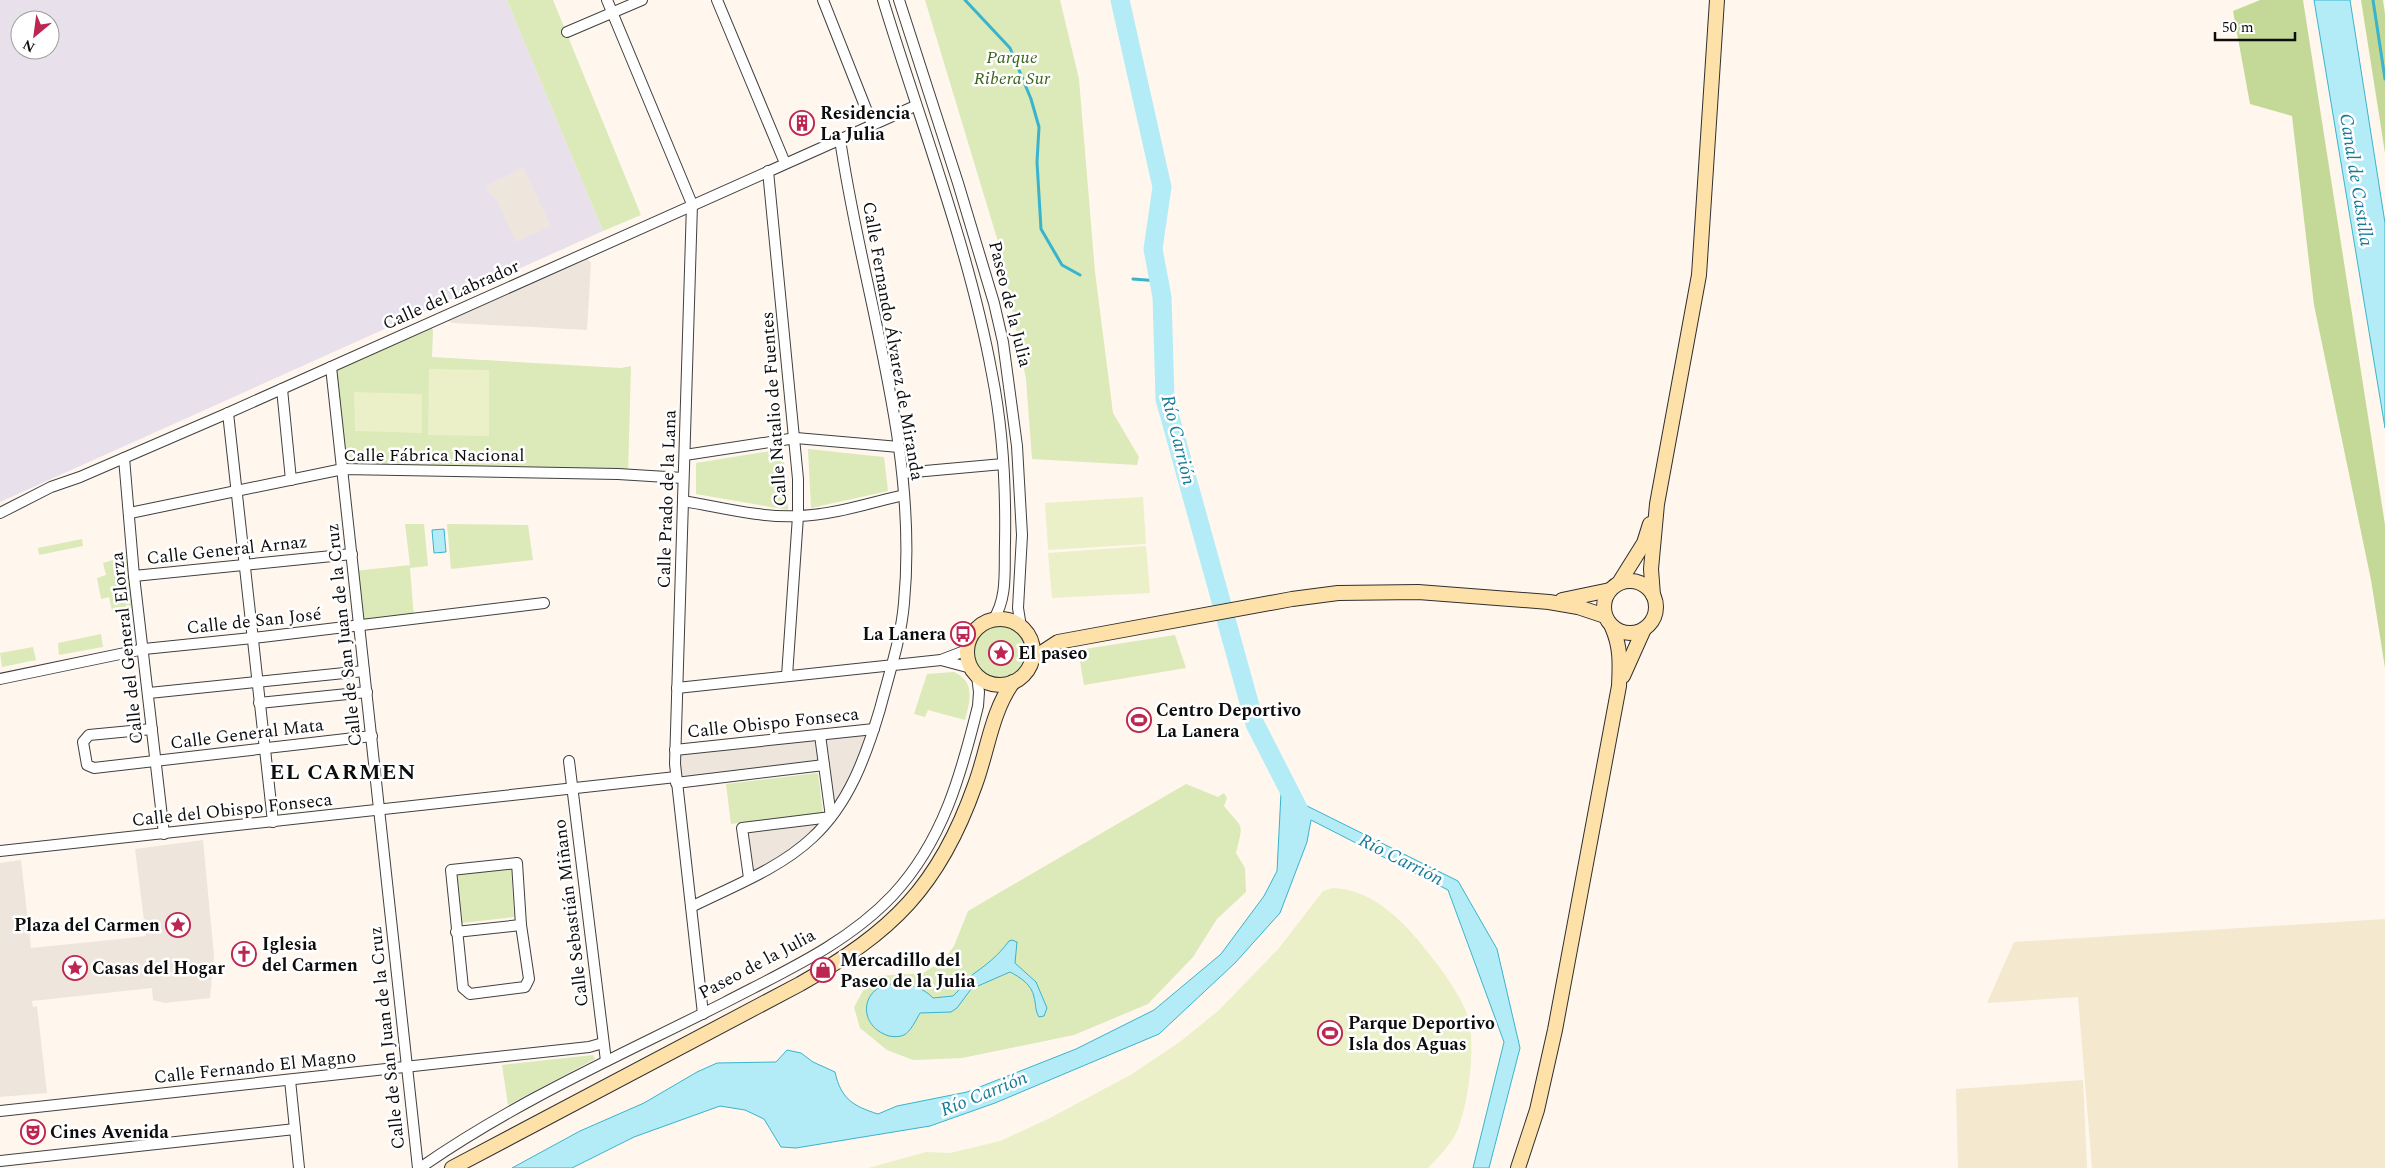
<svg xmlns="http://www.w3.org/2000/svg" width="2385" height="1168" viewBox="0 0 2385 1168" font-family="Spectral,serif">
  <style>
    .industrial { fill: #e8e1ec; fill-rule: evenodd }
    .farmland { fill: #f4e8ce }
    .green { fill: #dce9b8 }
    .forest { fill: #c4d997 }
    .pitch { fill: #ebf0c9 }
    .plaza { fill: #eee6dd }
    .water { fill: #b3ecf6; stroke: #3ab3cc }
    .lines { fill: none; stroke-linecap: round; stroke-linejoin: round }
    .stream { stroke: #3ab3cc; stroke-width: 3 }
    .river { stroke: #b3ecf6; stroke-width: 19 }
    .street-casing { stroke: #404040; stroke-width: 12 }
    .secondary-casing { stroke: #2f2f2f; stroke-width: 16 }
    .street { stroke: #fff; stroke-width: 10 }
    .secondary { stroke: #fee1a9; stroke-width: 14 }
    .labels { text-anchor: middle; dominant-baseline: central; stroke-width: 5; stroke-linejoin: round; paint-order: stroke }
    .park-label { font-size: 18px; font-style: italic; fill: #3d641e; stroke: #fff }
    .poi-label { font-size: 18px; font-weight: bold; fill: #0d0d0d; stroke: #fff; text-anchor: start }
    .street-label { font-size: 18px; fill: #0d0d0d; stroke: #fff }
    .water-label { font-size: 19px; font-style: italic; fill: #177c97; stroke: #fff }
    .district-label { font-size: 22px; font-weight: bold; letter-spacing: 1px; fill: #0d0d0d; stroke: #fff }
  </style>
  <rect width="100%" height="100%" fill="#fff7ee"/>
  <path class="industrial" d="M0 0H507L603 231 0 502ZM20 20H50V50H20Z"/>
  <g class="farmland">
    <path d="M2385 919V1168H2092L2078 997 1987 1003 2014 942Z"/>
    <path d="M2083 1080 2087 1168H1958L1956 1089Z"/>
  </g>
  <g class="green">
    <path d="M507 0H553L641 215 603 231Z"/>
    <path d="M925 0H1060L1079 79 1095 272 1113 413 1139 457 1137 465 1032 459 1026 379 999 245Z"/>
    <path d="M428 323 433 330 432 357 621 368 631 366 628 475 343 469 331 367Z"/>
    <path d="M783 449 788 510 696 494V463Z"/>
    <path d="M808 449 884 457 888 491 811 508Z"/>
    <path d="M405 524H424L428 566 410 568 414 619 360 625 354 571 410 565Z"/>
    <path d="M447 524 528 525 533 560 451 569Z"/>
    <path d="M82 539 83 546 39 555 38 548Z"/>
    <path d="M126 556 133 608 112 611 109 597 101 599 97 578 106 575 103 563Z"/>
    <circle cx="1000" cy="652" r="33"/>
    <path d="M101 634 103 647 59 655 58 643Z"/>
    <path d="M1175 635 1186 668 1084 685 1078 650Z"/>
    <path d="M33 647 36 660 2 667 0 653Z"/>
    <path d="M954 672C976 682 970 701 965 720L928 710 925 717 914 714 927 674Z"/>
    <path d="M818 773 823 813 731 824 726 784Z"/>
    <path d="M1186 784 1218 797 1224 793 1227 798 1224 806C1243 830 1244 820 1236 853L1245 868 1246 892 1217 919 1193 957 1148 1004 1074 1035 962 1058 913 1060 887 1050 860 1028 854 1007 864 989 879 976 923 973 944 960 954 946 968 911Z"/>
    <path d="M511 868 514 917 462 923 457 874Z"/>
    <path d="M593 1055 595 1059 508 1105 502 1065Z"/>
  </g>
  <g class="forest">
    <path d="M2260 0H2303L2385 525V668L2371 580 2314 305 2292 116 2250 104 2233 11Z"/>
    <path d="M2361 0H2383L2385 14V153Z"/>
  </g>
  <g class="pitch">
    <path d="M429 369 489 370V436L428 435Z"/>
    <path d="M354 392 422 394V433L355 431Z"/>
    <path d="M1143 497 1146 544 1048 550 1045 503Z"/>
    <path d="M1146 546 1150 593 1052 598 1048 553Z"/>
    <path d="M1333 888C1368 889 1396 914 1418 940 1436 962 1453 983 1465 1009 1478 1036 1469 1101 1458 1129 1452 1143 1439 1157 1428 1168H868L926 1152 950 1153 1000 1141 1048 1119 1132 1074 1181 1041 1219 1010 1279 948 1323 891Z"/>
  </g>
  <g class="plaza">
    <path d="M523 167 551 226 516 242 497 200 490 194 486 186Z"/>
    <path d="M584 254 591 263 587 330 453 323 440 318Z"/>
    <path d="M874 729 855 779 844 801 826 823 812 839 749 878 742 828 831 817 824 765 676 783 675 750Z"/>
    <path d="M203 840 214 956 210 998 165 1003 153 1000 152 988 32 1001 33 1007 37 1006 47 1093 0 1097V863L21 860 31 948 129 938 146 936 135 849Z"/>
  </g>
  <g class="water">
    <path d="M2314 0H2350L2385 223V428Z"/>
    <path d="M444 529 446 552 434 553 432 530Z"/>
    <path d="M1281 793 1458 881 1497 949 1520 1048 1489 1168H1473L1504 1042 1448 890 1311 820 1307 842 1280 913 1235 963 1159 1034 995 1103 930 1126 796 1148 781 1147 764 1119 745 1110 720 1106 634 1137 572 1168H512L580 1131 644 1103 697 1072 717 1063 776 1062 787 1050 801 1053 813 1062 835 1072C841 1099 853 1106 878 1114L897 1106 967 1092 1076 1049 1154 1010 1221 954 1264 896 1277 871Z"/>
    <path d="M1012 940 1017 942 1015 963 1036 982 1047 1008 1044 1016 1039 1017C1035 1011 1036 1004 1034 997 1032 985 1020 977 1010 972L971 989 957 1008 951 1012 920 1013C916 1020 911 1031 904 1035 900 1037 894 1037 889 1036 854 1025 862 981 898 984 911 985 924 988 933 998L953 996C960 990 965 981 972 975 986 965 998 956 1009 941Z"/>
  </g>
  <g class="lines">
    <g class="stream">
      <path d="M965 0 1010 48 1031 99 1039 127 1037 162 1041 229 1062 265 1080 275"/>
      <path d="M2373 0 2385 79"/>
      <path d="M1133 279 1159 281"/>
    </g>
    <path class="river" d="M1120 0 1162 187 1153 249 1162 297 1165 399 1255 724 1298 808 1296 823"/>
    <defs>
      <g id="street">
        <path d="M607 0 692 204 675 764 703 1014"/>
        <path d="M717 0 785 163"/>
        <path d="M823 0 872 124"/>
        <path d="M883 0C920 122 969 248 992 374 1003 429 1006 487 1005 543 1004 569 1008 598 993 620"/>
        <path d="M899 0 958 183 994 303 1003 342 1017 446 1022 535 1018 608 1021 627"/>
        <path d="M567 32 642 0"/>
        <path d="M768 171 798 479V516L787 676"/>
        <path d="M331 367 418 1168"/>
        <path d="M282 389 291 480"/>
        <path d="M228 413 273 822"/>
        <path d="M685 455 796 438 899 447"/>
        <path d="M124 458 134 576 164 834"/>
        <path d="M903 473 1003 464"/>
        <path d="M683 501C720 507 759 518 798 516 833 515 869 503 904 495"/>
        <path d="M0 513 51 487 80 477 228 413 915 106"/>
        <path d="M130 513 343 469 618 474 683 478"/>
        <path d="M134 576 352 554"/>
        <path d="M941 660 971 668"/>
        <path d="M0 679 144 649 262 637 544 603"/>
        <path d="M677 688 941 660 967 650"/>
        <path d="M149 693 364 671"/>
        <path d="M259 703 367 692"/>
        <path d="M152 729 89 735 83 742 87 765 94 768 372 736"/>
        <path d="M675 750 874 729"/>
        <path d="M569 761 606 1061"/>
        <path d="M676 783 824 765"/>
        <path d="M0 851 676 777"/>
        <path d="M517 863 521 925 529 979 525 987 470 994 463 988 451 870Z"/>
        <path d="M749 878 742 828 831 817 820 735"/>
        <path d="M691 907C731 887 779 869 812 838 849 804 866 756 880 709 889 674 901 639 904 603 919 446 862 293 840 139"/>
        <path d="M456 932 521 925"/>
        <path d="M290 1080 299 1168"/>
        <path d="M0 1111 589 1047 603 1043"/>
        <path d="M0 1161 295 1129"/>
        <path d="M420 1168C514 1102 621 1055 724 1003 783 972 847 944 893 895 943 841 961 775 978 706L979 692 977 676"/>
      </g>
      <g id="secondary">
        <circle cx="1630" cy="607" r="26"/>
        <path d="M1619 583 1644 543 1650 524"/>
        <path d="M1653 595 1651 569 1657 504 1699 275 1717 0"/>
        <path d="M1562 600 1610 590"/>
        <circle cx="1000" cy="652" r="33"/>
        <path d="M1032 659 1058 642 1292 599 1338 593 1418 592 1549 602 1578 607 1605 616"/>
        <path d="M1623 676 1644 629"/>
        <path d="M452 1168 800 984C892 932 939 887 975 785 988 750 991 713 1013 682"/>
        <path d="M1518 1168 1537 1110 1555 1030 1619 686C1620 664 1621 647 1612 627"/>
      </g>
    </defs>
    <use href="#street" class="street-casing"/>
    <use href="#secondary" class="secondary-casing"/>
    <use href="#street" class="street"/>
    <use href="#secondary" class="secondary"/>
  </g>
  <defs>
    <symbol id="building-ring" viewBox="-11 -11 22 22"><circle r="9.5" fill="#fff" stroke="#bc2650" stroke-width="1.5"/><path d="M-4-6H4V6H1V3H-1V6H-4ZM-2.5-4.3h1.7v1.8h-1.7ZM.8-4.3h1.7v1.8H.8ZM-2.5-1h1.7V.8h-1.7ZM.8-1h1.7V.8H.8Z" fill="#bc2650"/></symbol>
    <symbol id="bus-ring" viewBox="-11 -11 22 22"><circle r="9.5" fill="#fff" stroke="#bc2650" stroke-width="1.5"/><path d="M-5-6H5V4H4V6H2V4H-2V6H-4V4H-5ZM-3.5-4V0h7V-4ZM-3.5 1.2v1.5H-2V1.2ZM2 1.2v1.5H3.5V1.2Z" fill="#bc2650"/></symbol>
    <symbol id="sight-ring" viewBox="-11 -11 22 22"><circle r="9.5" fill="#fff" stroke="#bc2650" stroke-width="1.5"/><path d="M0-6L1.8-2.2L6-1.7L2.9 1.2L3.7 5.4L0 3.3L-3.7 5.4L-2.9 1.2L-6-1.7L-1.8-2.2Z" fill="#bc2650"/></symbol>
    <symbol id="stadium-ring" viewBox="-11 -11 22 22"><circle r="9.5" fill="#fff" stroke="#bc2650" stroke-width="1.5"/><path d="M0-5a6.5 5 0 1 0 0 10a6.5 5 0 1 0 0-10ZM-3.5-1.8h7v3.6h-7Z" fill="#bc2650"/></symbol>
    <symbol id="church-ring" viewBox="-11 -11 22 22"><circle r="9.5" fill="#fff" stroke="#bc2650" stroke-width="1.5"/><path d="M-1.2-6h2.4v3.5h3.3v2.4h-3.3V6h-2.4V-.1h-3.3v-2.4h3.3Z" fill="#bc2650"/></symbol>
    <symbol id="shop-ring" viewBox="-11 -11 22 22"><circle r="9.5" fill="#fff" stroke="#bc2650" stroke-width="1.5"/><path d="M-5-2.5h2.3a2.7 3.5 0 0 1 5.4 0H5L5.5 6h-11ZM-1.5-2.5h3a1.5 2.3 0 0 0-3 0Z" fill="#bc2650"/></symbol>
    <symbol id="theatre-ring" viewBox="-11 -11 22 22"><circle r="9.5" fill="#fff" stroke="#bc2650" stroke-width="1.5"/><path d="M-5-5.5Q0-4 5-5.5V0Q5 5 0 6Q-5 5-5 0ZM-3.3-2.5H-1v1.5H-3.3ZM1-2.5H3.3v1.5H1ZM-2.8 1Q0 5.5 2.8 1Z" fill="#bc2650"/></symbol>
  </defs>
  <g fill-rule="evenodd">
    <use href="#building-ring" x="788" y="109" width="28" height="28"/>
    <use href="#bus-ring" x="949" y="620" width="28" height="28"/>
    <use href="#sight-ring" x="987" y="639" width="28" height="28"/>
    <use href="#stadium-ring" x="1125" y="706" width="28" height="28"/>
    <use href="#sight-ring" x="164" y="911" width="28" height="28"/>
    <use href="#church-ring" x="230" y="940" width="28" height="28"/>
    <use href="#sight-ring" x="61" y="954" width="28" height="28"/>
    <use href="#shop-ring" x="809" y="956" width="28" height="28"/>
    <use href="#stadium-ring" x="1316" y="1019" width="28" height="28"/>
    <use href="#theatre-ring" x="19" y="1118" width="28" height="28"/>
  </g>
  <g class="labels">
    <g class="park-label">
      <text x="1012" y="57">Parque<tspan x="1012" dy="21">Ribera Sur</tspan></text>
    </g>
    <g class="poi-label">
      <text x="820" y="113">Residencia<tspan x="820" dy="21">La Julia</tspan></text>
      <text x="946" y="634" text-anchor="end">La Lanera</text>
      <text x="1018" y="653">El paseo</text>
      <text x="1156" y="710">Centro Deportivo<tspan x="1156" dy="21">La Lanera</tspan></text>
      <text x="160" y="925" text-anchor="end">Plaza del Carmen</text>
      <text x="262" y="944">Iglesia<tspan x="262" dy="21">del Carmen</tspan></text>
      <text x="840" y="960">Mercadillo del<tspan x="840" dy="21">Paseo de la Julia</tspan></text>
      <text x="92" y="968">Casas del Hogar</text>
      <text x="1348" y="1023">Parque Deportivo<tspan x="1348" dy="21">Isla dos Aguas</tspan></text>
      <text x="50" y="1132">Cines Avenida</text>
    </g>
    <g class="street-label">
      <text transform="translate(451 295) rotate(-24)">Calle del Labrador</text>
      <text transform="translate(1010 304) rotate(76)">Paseo de la Julia</text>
      <text transform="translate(893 341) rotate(80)">Calle Fernando Álvarez de Miranda</text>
      <text transform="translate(774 409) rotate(-94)">Calle Natalio de Fuentes</text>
      <text x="434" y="455">Calle Fábrica Nacional</text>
      <text transform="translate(667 499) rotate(-88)">Calle Prado de la Lana</text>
      <text transform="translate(227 550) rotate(-6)">Calle General Arnaz</text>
      <text transform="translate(254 621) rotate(-6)">Calle de San José</text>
      <text transform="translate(344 635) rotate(-96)">Calle de San Juan de la Cruz</text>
      <text transform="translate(127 648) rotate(-96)">Calle del General Elorza</text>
      <text transform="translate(773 723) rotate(-6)">Calle Obispo Fonseca</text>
      <text transform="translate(247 734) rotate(-7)">Calle General Mata</text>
      <text transform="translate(232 810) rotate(-6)">Calle del Obispo Fonseca</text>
      <text transform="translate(571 913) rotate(-97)">Calle Sebastián Miñano</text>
      <text transform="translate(757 964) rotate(-28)">Paseo de la Julia</text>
      <text transform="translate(387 1038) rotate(-96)">Calle de San Juan de la Cruz</text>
      <text transform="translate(255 1067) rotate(-6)">Calle Fernando El Magno</text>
    </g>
    <g class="water-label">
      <text transform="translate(2356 180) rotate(81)">Canal de Castilla</text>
      <text transform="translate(1178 440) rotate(76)">Río Carrión</text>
      <text transform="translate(1401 860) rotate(27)">Río Carrión</text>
      <text transform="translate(984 1094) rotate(-22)">Río Carrión</text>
    </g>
    <g class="district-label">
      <text x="343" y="772">EL CARMEN</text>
    </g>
  </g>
  <g transform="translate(35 35) rotate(209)"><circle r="24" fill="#ffffff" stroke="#9e9e9e"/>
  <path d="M0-4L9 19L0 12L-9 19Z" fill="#bc2650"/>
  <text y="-8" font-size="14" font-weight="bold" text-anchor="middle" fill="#0d0d0d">N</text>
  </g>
  <path d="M2215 32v8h80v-8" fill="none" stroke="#0d0d0d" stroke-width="2.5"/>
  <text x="2222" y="32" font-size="15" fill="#0d0d0d" stroke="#ffffff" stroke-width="4" paint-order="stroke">50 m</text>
</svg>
